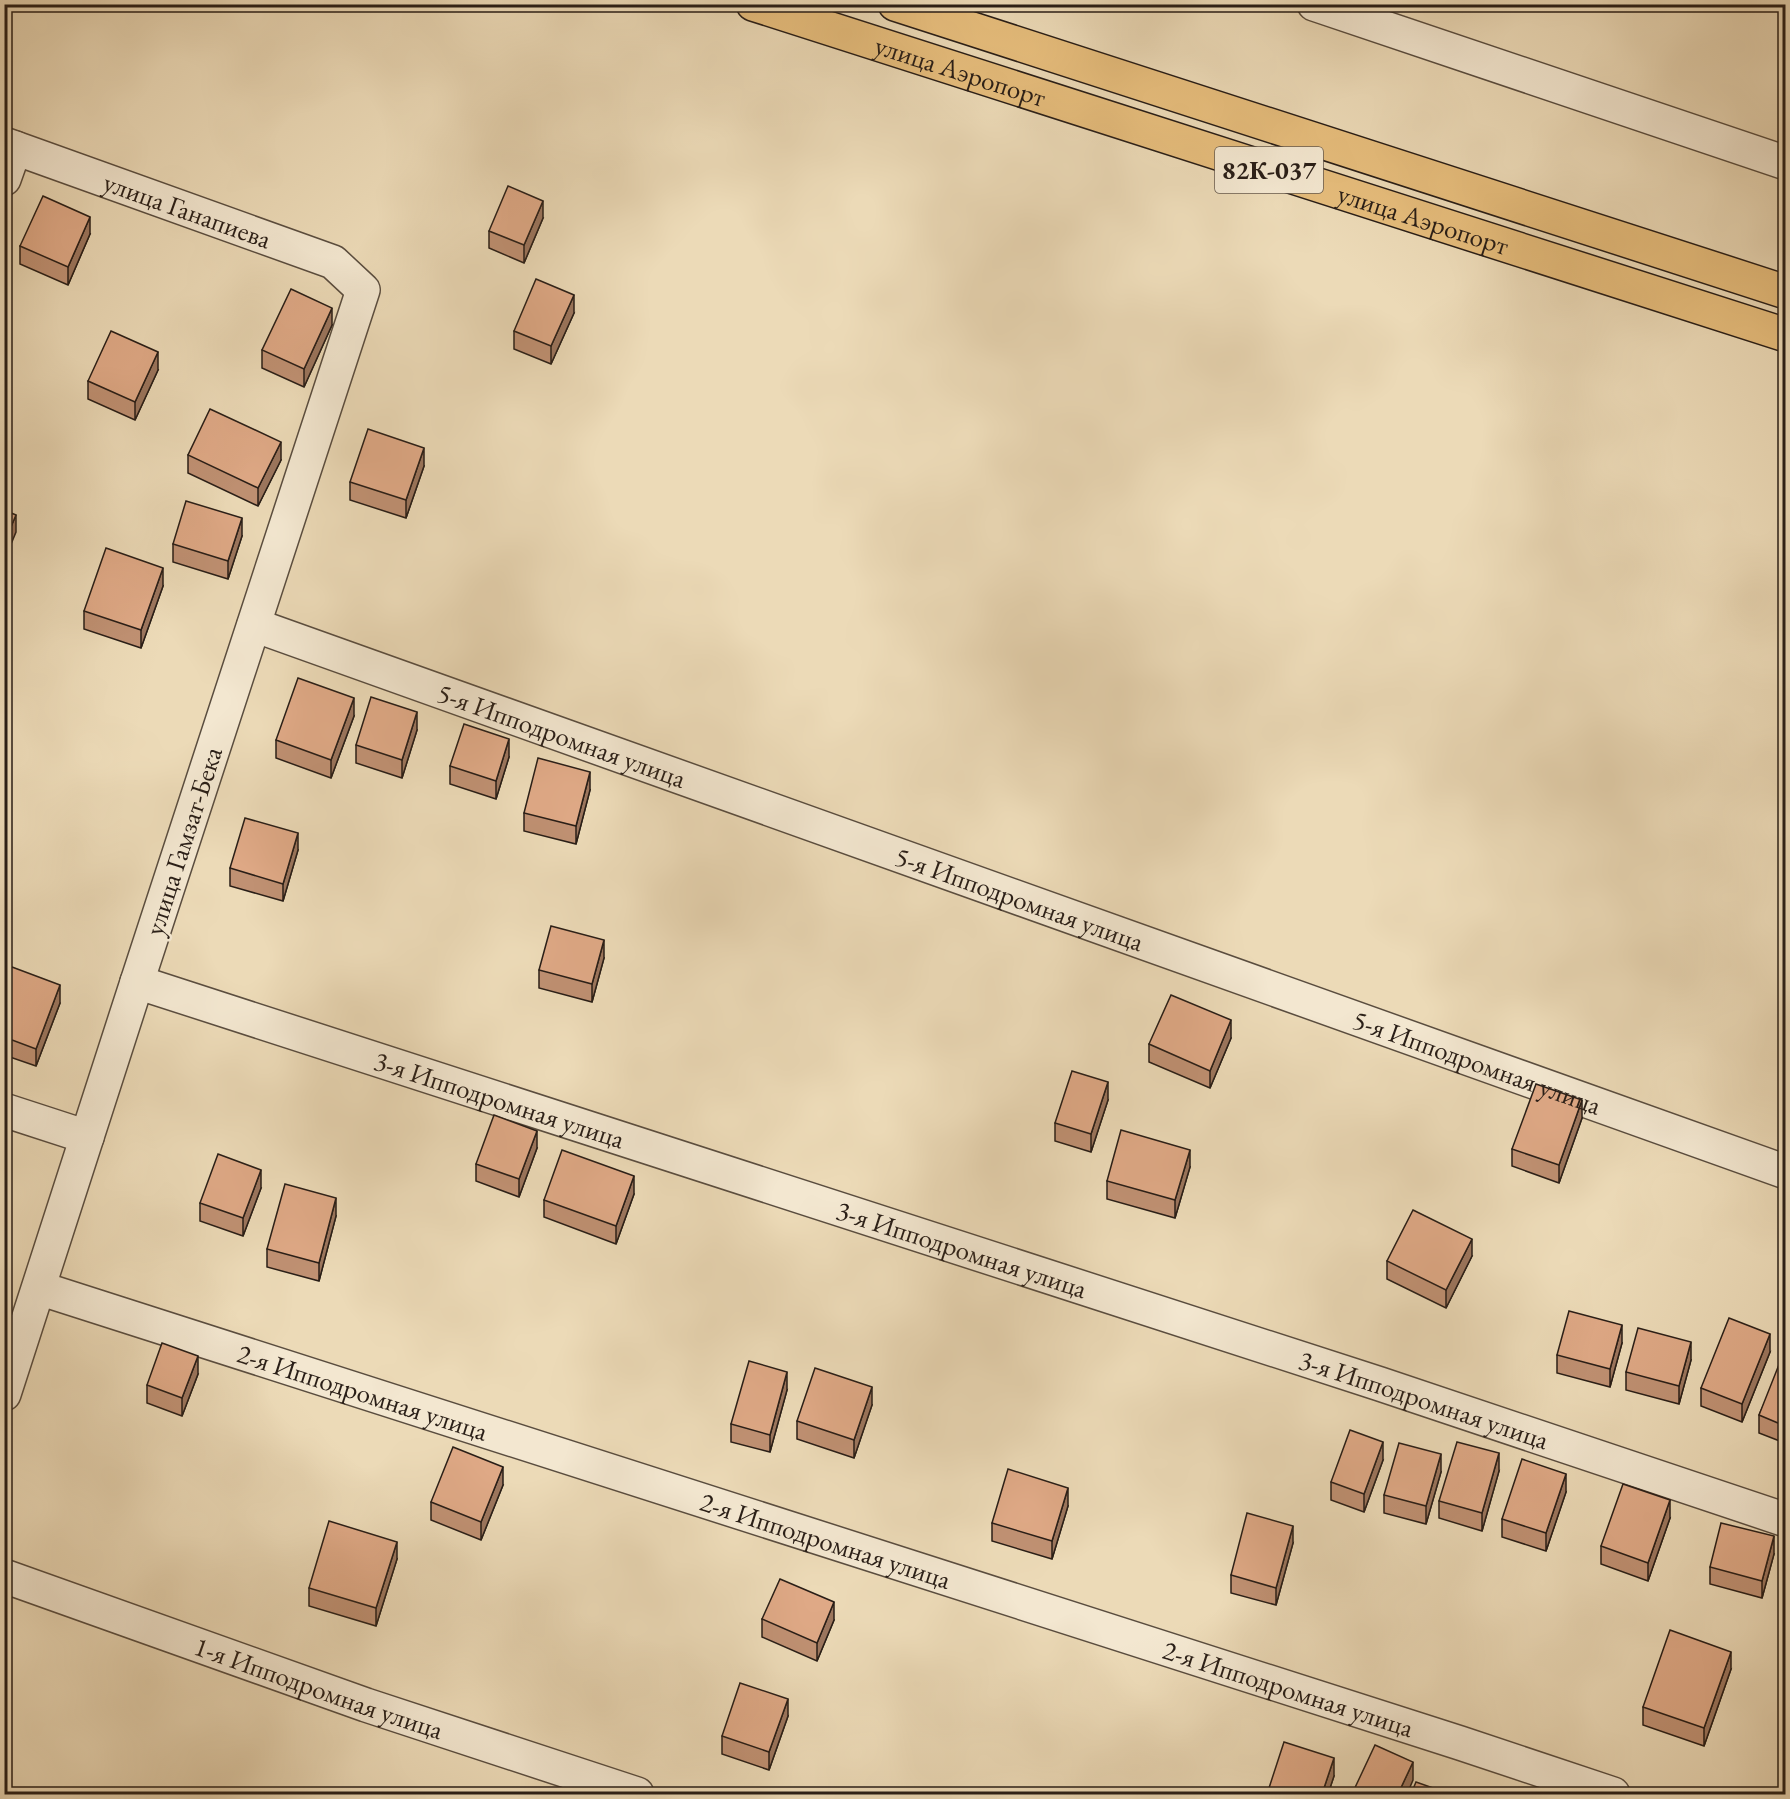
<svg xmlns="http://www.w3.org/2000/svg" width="1790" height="1799" viewBox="0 0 1790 1799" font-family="'EB Garamond',serif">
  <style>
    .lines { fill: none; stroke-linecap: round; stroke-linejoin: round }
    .minor-casing { stroke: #5a4d3f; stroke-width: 36 }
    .major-casing { stroke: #291e17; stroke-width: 36 }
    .minor { stroke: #f3e7d0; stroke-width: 33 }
    .major { stroke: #e6bd7c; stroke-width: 33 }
    .wall { fill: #c09173; stroke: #291e17; stroke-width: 1.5 }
    .shaded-wall { fill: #9c765e; stroke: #291e17; stroke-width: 1.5 }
    .building { fill: #dfa986; stroke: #291e17; stroke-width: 1.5 }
    .labels { text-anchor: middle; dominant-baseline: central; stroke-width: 5; stroke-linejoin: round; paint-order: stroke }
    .shield { fill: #f3e7d0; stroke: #665a4e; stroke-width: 1.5 }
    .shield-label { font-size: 26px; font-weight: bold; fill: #291e17 }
    .street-label { font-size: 27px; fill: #291e17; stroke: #f3e7d0 }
  </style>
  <rect width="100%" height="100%" fill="#ecdab7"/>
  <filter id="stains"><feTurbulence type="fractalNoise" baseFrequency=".00333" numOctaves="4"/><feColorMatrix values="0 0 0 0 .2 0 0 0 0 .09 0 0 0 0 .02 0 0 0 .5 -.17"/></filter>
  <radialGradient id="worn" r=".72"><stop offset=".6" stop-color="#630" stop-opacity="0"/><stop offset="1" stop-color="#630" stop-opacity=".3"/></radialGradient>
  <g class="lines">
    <defs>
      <g id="minor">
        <path d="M1314 4 1786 163"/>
        <path id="s1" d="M4 144 333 262 363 290 137 982 4 1394"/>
        <path d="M4 179 15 148"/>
        <path id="s2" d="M254 625 1786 1172"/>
        <path id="s3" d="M137 982 1380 1384 1786 1520"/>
        <path d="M4 1110 87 1137"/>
        <path id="s4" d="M39 1288 1460 1743 1613 1794"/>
        <path id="s5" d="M4 1576 366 1705 637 1794"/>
      </g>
      <g id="major">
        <path id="s6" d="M753 4 1786 335"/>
        <path d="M895 4 1786 292"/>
      </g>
    </defs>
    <use href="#minor" class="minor-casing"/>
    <use href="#major" class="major-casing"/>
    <use href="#minor" class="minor"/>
    <use href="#major" class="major"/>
  </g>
  <g class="wall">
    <path d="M543 218 524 263 489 248V231Z"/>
    <path d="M90 234 68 285 20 264V246Z"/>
    <path d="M574 313 551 364 514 349V331Z"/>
    <path d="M332 325 304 387 262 368V350Z"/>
    <path d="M158 370 135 420 88 399V381Z"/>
    <path d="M188 455 281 460 258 506 188 473Z"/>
    <path d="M424 466 406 518 350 500V482Z"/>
    <path d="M242 536 228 579 173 562V544Z"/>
    <path d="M163 586 141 648 84 629V611Z"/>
    <path d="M354 716 331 778 276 758V740Z"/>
    <path d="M417 730 402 778 356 763V745Z"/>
    <path d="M509 757 496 799 450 784V766Z"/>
    <path d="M590 790 576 844 524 831V813Z"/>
    <path d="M298 850 283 901 230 886V868Z"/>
    <path d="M604 958 592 1002 539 988V970Z"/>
    <path d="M4 964 60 1003 36 1066 4 1055Z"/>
    <path d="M1231 1038 1210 1088 1149 1062V1044Z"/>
    <path d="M1108 1100 1091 1152 1055 1141V1123Z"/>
    <path d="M1582 1118 1559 1183 1512 1166V1149Z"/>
    <path d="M537 1148 519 1197 476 1181V1164Z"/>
    <path d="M1190 1167 1175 1218 1107 1199V1181Z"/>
    <path d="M261 1188 243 1236 200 1221V1203Z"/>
    <path d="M634 1194 616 1244 544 1217V1200Z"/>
    <path d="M336 1216 319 1281 267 1267V1249Z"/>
    <path d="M1472 1256 1446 1308 1387 1279V1261Z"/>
    <path d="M1622 1343 1610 1387 1557 1373V1355Z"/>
    <path d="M1770 1352 1742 1422 1701 1406V1388Z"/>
    <path d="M1785 1358V1443L1759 1433V1415Z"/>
    <path d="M1691 1360 1679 1404 1626 1390V1372Z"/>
    <path d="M198 1374 182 1416 147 1403V1385Z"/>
    <path d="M787 1390 770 1452 731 1442V1424Z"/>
    <path d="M872 1405 854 1458 797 1439V1421Z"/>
    <path d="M1383 1460 1364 1512 1331 1500V1482Z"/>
    <path d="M1499 1471 1482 1531 1439 1518V1501Z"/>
    <path d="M1441 1472 1426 1524 1384 1513V1495Z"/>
    <path d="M503 1485 481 1540 431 1520V1502Z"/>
    <path d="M1566 1492 1546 1551 1502 1537V1519Z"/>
    <path d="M1068 1506 1052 1559 992 1541V1523Z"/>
    <path d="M1670 1518 1648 1581 1601 1564V1546Z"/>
    <path d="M1293 1543 1276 1605 1231 1593V1575Z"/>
    <path d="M1774 1554 1762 1598 1710 1584V1567Z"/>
    <path d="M397 1559 376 1626 309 1606V1588Z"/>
    <path d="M762 1619 834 1620 817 1661 762 1637Z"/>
    <path d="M1731 1669 1704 1746 1643 1725V1707Z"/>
    <path d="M788 1716 769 1770 722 1754V1736Z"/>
    <path d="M1334 1776 1328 1794H1268V1791Z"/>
  </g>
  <g class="shaded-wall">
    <path d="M543 201V218L524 263V245Z"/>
    <path d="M90 217V234L68 285V267Z"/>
    <path d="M574 295V313L551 364V346Z"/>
    <path d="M332 308V325L304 387V369Z"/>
    <path d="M158 352V370L135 420V402Z"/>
    <path d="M281 442V460L258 506V488Z"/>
    <path d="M424 448V466L406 518V500Z"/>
    <path d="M16 515V532L4 561V543Z"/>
    <path d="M242 518V536L228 579V561Z"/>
    <path d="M163 568V586L141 648V630Z"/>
    <path d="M354 698V716L331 778V760Z"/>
    <path d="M417 712V730L402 778V760Z"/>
    <path d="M509 739V757L496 799V781Z"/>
    <path d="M590 772V790L576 844V826Z"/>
    <path d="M298 833V850L283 901V884Z"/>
    <path d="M604 940V958L592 1002V984Z"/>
    <path d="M60 985V1003L36 1066V1049Z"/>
    <path d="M1231 1020V1038L1210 1088V1071Z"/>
    <path d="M1108 1082V1100L1091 1152V1134Z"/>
    <path d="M1582 1100V1118L1559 1183V1165Z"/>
    <path d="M537 1131V1148L519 1197V1179Z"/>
    <path d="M1190 1150V1167L1175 1218V1200Z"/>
    <path d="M261 1170V1188L243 1236V1218Z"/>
    <path d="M634 1176V1194L616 1244V1226Z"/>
    <path d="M336 1198V1216L319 1281V1263Z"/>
    <path d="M1472 1239V1256L1446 1308V1290Z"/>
    <path d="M1622 1325V1343L1610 1387V1369Z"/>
    <path d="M1770 1334V1352L1742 1422V1404Z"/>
    <path d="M1691 1342V1360L1679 1404V1386Z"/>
    <path d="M198 1356V1374L182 1416V1398Z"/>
    <path d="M787 1372V1390L770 1452V1435Z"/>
    <path d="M872 1387V1405L854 1458V1440Z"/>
    <path d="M1383 1442V1460L1364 1512V1494Z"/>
    <path d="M1499 1453V1471L1482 1531V1513Z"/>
    <path d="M1441 1454V1472L1426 1524V1506Z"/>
    <path d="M503 1467V1485L481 1540V1522Z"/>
    <path d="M1566 1474V1492L1546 1551V1533Z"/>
    <path d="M1068 1488V1506L1052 1559V1541Z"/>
    <path d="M1670 1500V1518L1648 1581V1563Z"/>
    <path d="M1293 1526V1543L1276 1605V1588Z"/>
    <path d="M1774 1536V1554L1762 1598V1581Z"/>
    <path d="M397 1542V1559L376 1626V1608Z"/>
    <path d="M834 1602V1620L817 1661V1643Z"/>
    <path d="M1731 1652V1669L1704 1746V1728Z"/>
    <path d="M788 1699V1716L769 1770V1752Z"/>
    <path d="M1334 1758V1776L1328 1794H1322Z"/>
    <path d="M1413 1762V1780L1407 1794H1398Z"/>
  </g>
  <g class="building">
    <path d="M508 186 543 201 524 245 489 231Z"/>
    <path d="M43 196 90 217 68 267 20 246Z"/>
    <path d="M536 279 574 295 551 346 514 331Z"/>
    <path d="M291 289 332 308 304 369 262 350Z"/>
    <path d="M111 331 158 352 135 402 88 381Z"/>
    <path d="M210 409 281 442 258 488 188 455Z"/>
    <path d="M368 429 424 448 406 500 350 482Z"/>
    <path d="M186 501 242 518 228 561 173 544Z"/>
    <path d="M4 510 16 515 4 543Z"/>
    <path d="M106 548 163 568 141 630 84 611Z"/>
    <path d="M298 678 354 698 331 760 276 740Z"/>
    <path d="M371 697 417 712 402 760 356 745Z"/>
    <path d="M464 724 509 739 496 781 450 766Z"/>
    <path d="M538 758 590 772 576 826 524 813Z"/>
    <path d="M245 818 298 833 283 884 230 868Z"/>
    <path d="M551 926 604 940 592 984 539 970Z"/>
    <path d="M4 964 60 985 36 1049 4 1037Z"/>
    <path d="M1171 995 1231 1020 1210 1071 1149 1044Z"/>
    <path d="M1072 1071 1108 1082 1091 1134 1055 1123Z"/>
    <path d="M1536 1084 1582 1100 1559 1165 1512 1149Z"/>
    <path d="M494 1115 537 1131 519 1179 476 1164Z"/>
    <path d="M1121 1130 1190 1150 1175 1200 1107 1181Z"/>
    <path d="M562 1150 634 1176 616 1226 544 1200Z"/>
    <path d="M218 1154 261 1170 243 1218 200 1203Z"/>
    <path d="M285 1184 336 1198 319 1263 267 1249Z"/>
    <path d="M1413 1210 1472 1239 1446 1290 1387 1261Z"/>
    <path d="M1569 1311 1622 1325 1610 1369 1557 1355Z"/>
    <path d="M1729 1318 1770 1334 1742 1404 1701 1388Z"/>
    <path d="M1638 1328 1691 1342 1679 1386 1626 1372Z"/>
    <path d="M162 1343 198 1356 182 1398 147 1385Z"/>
    <path d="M1782 1357 1785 1358V1426L1759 1415Z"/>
    <path d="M749 1361 787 1372 770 1435 731 1424Z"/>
    <path d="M815 1368 872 1387 854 1440 797 1421Z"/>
    <path d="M1350 1430 1383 1442 1364 1494 1331 1482Z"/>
    <path d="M1457 1442 1499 1453 1482 1513 1439 1501Z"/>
    <path d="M1399 1443 1441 1454 1426 1506 1384 1495Z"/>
    <path d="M453 1447 503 1467 481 1522 431 1502Z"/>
    <path d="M1522 1459 1566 1474 1546 1533 1502 1519Z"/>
    <path d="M1008 1469 1068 1488 1052 1541 992 1523Z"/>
    <path d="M1623 1484 1670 1500 1648 1563 1601 1546Z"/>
    <path d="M1247 1513 1293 1526 1276 1588 1231 1575Z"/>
    <path d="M329 1521 397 1542 376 1608 309 1588Z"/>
    <path d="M1721 1523 1774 1536 1762 1581 1710 1567Z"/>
    <path d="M780 1579 834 1602 817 1643 762 1619Z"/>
    <path d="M1670 1630 1731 1652 1704 1728 1643 1707Z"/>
    <path d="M740 1683 788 1699 769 1752 722 1736Z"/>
    <path d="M1284 1742 1334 1758 1322 1794H1278L1268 1791Z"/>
    <path d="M1375 1745 1413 1762 1398 1794H1352Z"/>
    <path d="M1416 1782 1450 1794H1411Z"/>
  </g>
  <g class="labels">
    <rect class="shield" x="1215" y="147" width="108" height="46" rx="4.5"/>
    <g class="shield-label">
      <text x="1269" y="170">82К-037</text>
    </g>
    <g class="street-label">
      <text stroke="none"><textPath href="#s6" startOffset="218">улица Аэропорт</textPath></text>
      <text stroke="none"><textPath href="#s1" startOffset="195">улица Ганапиева</textPath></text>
      <text stroke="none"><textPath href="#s6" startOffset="704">улица Аэропорт</textPath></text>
      <text stroke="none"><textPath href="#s2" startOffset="327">5-я Ипподромная улица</textPath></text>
      <text transform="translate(183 841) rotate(-72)">улица Гамзат-Бека</text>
      <text stroke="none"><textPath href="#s2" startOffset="813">5-я Ипподромная улица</textPath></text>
      <text stroke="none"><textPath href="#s2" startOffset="1299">5-я Ипподромная улица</textPath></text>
      <text stroke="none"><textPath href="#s3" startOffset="381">3-я Ипподромная улица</textPath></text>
      <text stroke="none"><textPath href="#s3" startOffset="867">3-я Ипподромная улица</textPath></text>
      <text stroke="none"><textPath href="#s4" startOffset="340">2-я Ипподромная улица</textPath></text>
      <text stroke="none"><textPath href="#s3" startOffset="1353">3-я Ипподромная улица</textPath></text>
      <text stroke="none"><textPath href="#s4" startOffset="826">2-я Ипподромная улица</textPath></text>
      <text stroke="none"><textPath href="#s5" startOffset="334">1-я Ипподромная улица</textPath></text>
      <text stroke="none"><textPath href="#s4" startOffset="1312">2-я Ипподромная улица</textPath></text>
    </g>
  </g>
  <rect width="1790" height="1799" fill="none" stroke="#ecdab7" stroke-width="24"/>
  <rect x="6" y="6" width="1778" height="1787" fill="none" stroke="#291e17" stroke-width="3"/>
  <rect x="12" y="12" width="1766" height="1775" fill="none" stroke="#291e17" stroke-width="1.5"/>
  <rect width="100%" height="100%" filter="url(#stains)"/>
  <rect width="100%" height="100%" fill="url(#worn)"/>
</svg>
